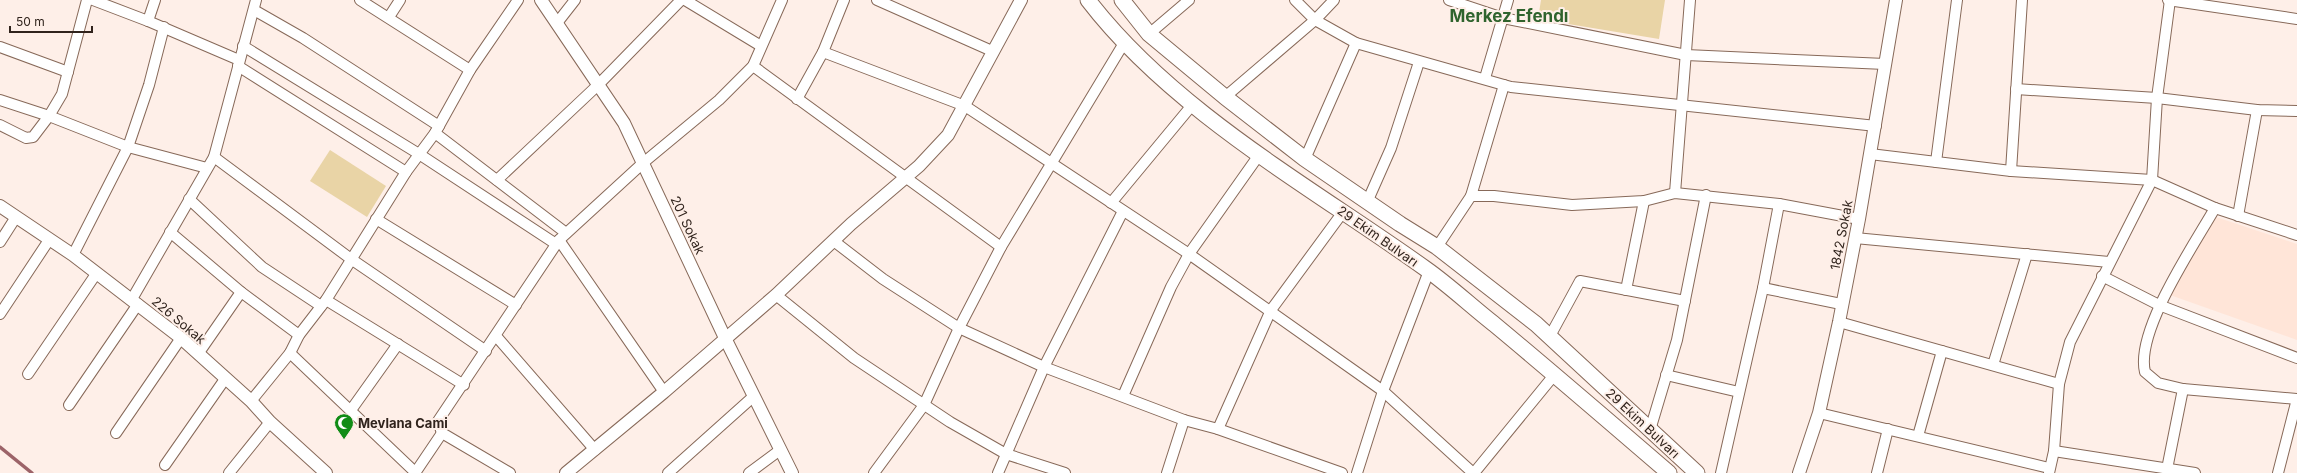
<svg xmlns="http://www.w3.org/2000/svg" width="2297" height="473" viewBox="0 0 2297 473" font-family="Inter,sans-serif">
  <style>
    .built { fill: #ffe5d8 }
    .green { fill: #e9d4a6 }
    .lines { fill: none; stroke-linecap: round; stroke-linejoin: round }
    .stream { stroke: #9c6368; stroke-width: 3.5 }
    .minor-casing { stroke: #876959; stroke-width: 12 }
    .tertiary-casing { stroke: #876959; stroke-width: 14 }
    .primary-casing { stroke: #876959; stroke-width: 17 }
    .minor { stroke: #fff; stroke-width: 10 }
    .tertiary { stroke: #fff; stroke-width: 12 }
    .primary { stroke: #fff; stroke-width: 15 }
    .labels { text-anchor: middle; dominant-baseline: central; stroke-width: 4; stroke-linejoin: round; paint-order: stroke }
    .street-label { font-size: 13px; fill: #30231c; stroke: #feefe8 }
    .poi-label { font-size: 13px; font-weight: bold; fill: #30231c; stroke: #feefe8; text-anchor: start }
    .district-label { font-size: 17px; font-weight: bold; fill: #2f632d; stroke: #feefe8 }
  </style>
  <rect width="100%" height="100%" fill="#feefe8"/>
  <path class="built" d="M2216 217 2297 244V340L2170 295 2169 291Z"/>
  <g class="green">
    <path d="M1541 0H1665L1659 39 1538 19Z"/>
    <path d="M330 150 386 186 367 217 310 181Z"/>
  </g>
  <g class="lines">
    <path class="stream" d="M0 447 32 473"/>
    <defs>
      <g id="minor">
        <path d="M93 0 148 21 239 60"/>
        <path d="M360 0 470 70"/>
        <path d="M685 0 761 46"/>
        <path d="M877 0 992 51"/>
        <path d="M1295 0 1315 20 1356 43 1511 87 1876 126"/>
        <path d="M1449 0 1503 18 1686 55 1885 64"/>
        <path d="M2168 0 2297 19"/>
        <path d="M254 10 303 38 439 126"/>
        <path d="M389 17 400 0"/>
        <path d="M148 21 155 0"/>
        <path d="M557 23 575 0"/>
        <path d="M1149 34 1189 0"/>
        <path d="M243 46 419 154 556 244"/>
        <path d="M0 47 68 72"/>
        <path d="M823 52 965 106 1189 254 1383 391 1473 473"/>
        <path d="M238 66 406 172"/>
        <path d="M753 66 1001 247"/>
        <path d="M1485 78 1508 0"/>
        <path d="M2016 89 2157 98 2257 110 2297 111"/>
        <path d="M1225 97 1315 20 1334 0"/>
        <path d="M797 99 823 52 844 0"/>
        <path d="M0 100 49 116 128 147 207 168"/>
        <path d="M0 125 26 138 33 137 49 116 62 94 87 0"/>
        <path d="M435 133 566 233"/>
        <path d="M1870 154 2011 171 2152 180 2215 208 2297 235"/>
        <path d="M214 157 351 259 486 351"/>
        <path d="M1305 159 1356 43"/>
        <path d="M1936 162 1957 0"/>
        <path d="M2011 171 2022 0"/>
        <path d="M497 180 598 85 681 0"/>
        <path d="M1675 193 1690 0"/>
        <path d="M1471 196 1504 85"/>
        <path d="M189 199 262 267 321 306"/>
        <path d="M1368 200 1391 148 1419 62"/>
        <path d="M1111 203 1193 104"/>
        <path d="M2215 208C2194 245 2135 331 2145 372L2158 383 2183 389 2297 399"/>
        <path d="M2238 216 2257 110"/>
        <path d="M376 219 516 305"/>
        <path d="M170 232 241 292 299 335"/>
        <path d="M1855 238 2109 262"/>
        <path d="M559 240 664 392"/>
        <path d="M0 242 16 217"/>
        <path d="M835 242 883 279 959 328 1044 367 1184 420 1218 429 1342 473"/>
        <path d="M1437 247 1471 196H1494L1572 205 1644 201 1675 193 1779 204 1859 219"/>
        <path d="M73 255 128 147 149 85 164 27"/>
        <path d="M2102 276 2159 305 2297 358"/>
        <path d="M1763 288 1841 304"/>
        <path d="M1626 290 1644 201"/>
        <path d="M776 295 854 358 950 422 1006 454 1065 473"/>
        <path d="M132 299 214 157 256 0"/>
        <path d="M326 300 464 385"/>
        <path d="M0 314 49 240"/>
        <path d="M1839 322 2059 384"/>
        <path d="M496 336 595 450"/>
        <path d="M1550 336 1580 281 1685 301"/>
        <path d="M290 353 415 472"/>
        <path d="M198 354 241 292"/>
        <path d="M1993 365 2027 254"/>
        <path d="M28 374 96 274"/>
        <path d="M1666 375 1739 392"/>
        <path d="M1123 396 1171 287 1189 254 1259 155"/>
        <path d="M251 401 290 353 299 335 326 300 406 172 435 133 470 70 518 0"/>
        <path d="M69 405 138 304"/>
        <path d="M351 410 398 344"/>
        <path d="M1819 413 2049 468"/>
        <path d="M1218 429 1271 310 1343 212"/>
        <path d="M1650 430 1677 340 1706 195"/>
        <path d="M116 433 181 338"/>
        <path d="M1918 436 1942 351"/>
        <path d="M2054 451 2195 473"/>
        <path d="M165 465 225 379"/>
        <path d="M2167 469 2183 389"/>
        <path d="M229 473 270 422"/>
        <path d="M415 473 442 433"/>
        <path d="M510 473 442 433 438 421 559 240 643 163 719 100 753 66 782 0"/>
        <path d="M668 473 754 396"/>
        <path d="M749 473 780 450"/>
        <path d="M874 473 924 405 959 328 1001 247 1124 43"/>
        <path d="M998 473 1044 367 1123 211"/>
        <path d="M1167 473 1184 420"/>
        <path d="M1357 473 1383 391 1429 271"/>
        <path d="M1474 473 1555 374"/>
        <path d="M1721 473 1763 288 1779 204"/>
        <path d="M1877 473 1888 429"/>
        <path d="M2049 473 2054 451 2059 384 2070 342 2152 180 2157 98 2170 0"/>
        <path d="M2278 473 2297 399"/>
      </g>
      <g id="tertiary">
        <path d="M541 0 624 123 725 338 792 473"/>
        <path d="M0 206 73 255 181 338 251 401 270 422 326 473"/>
        <path d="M566 473 664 392 776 295 851 224 919 166 948 135 1021 0"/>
        <path d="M1799 473 1819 413 1839 322 1859 219 1896 0"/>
      </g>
      <g id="primary">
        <path d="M1088 0C1174 112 1313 188 1426 269 1450 286 1471 306 1494 324 1553 373 1611 423 1669 473"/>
        <path d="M1122 0 1149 34 1225 97 1305 159 1400 224 1437 247 1536 324 1697 473"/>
      </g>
    </defs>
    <use href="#minor" class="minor-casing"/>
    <use href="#tertiary" class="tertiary-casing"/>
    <use href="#primary" class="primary-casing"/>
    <use href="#minor" class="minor"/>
    <use href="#tertiary" class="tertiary"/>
    <use href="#primary" class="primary"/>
  </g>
  <defs>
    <symbol id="mosque-pin" viewBox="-11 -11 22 30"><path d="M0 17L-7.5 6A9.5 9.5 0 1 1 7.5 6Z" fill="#118c16" stroke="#feefe8"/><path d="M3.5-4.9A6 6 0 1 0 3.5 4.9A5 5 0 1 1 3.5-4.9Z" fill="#fff"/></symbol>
  </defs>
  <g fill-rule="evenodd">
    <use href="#mosque-pin" x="333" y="412" width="22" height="30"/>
  </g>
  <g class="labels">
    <g class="street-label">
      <text transform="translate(688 225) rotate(65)">201 Sokak</text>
      <text transform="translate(1841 235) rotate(-79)">1842 Sokak</text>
      <text transform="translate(1378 236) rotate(35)">29 Ekim Bulvarı</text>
      <text transform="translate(179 320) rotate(40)">226 Sokak</text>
      <text transform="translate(1643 423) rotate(43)">29 Ekim Bulvarı</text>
    </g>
    <g class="poi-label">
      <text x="358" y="423">Mevlana Cami</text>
    </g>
    <g class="district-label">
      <text x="1509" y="16">Merkez Efendı</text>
    </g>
  </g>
  <path d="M10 26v6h82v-6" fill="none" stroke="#30231c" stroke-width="2"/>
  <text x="16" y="26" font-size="12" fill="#30231c" stroke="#feefe8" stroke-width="3" paint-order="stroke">50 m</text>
</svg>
